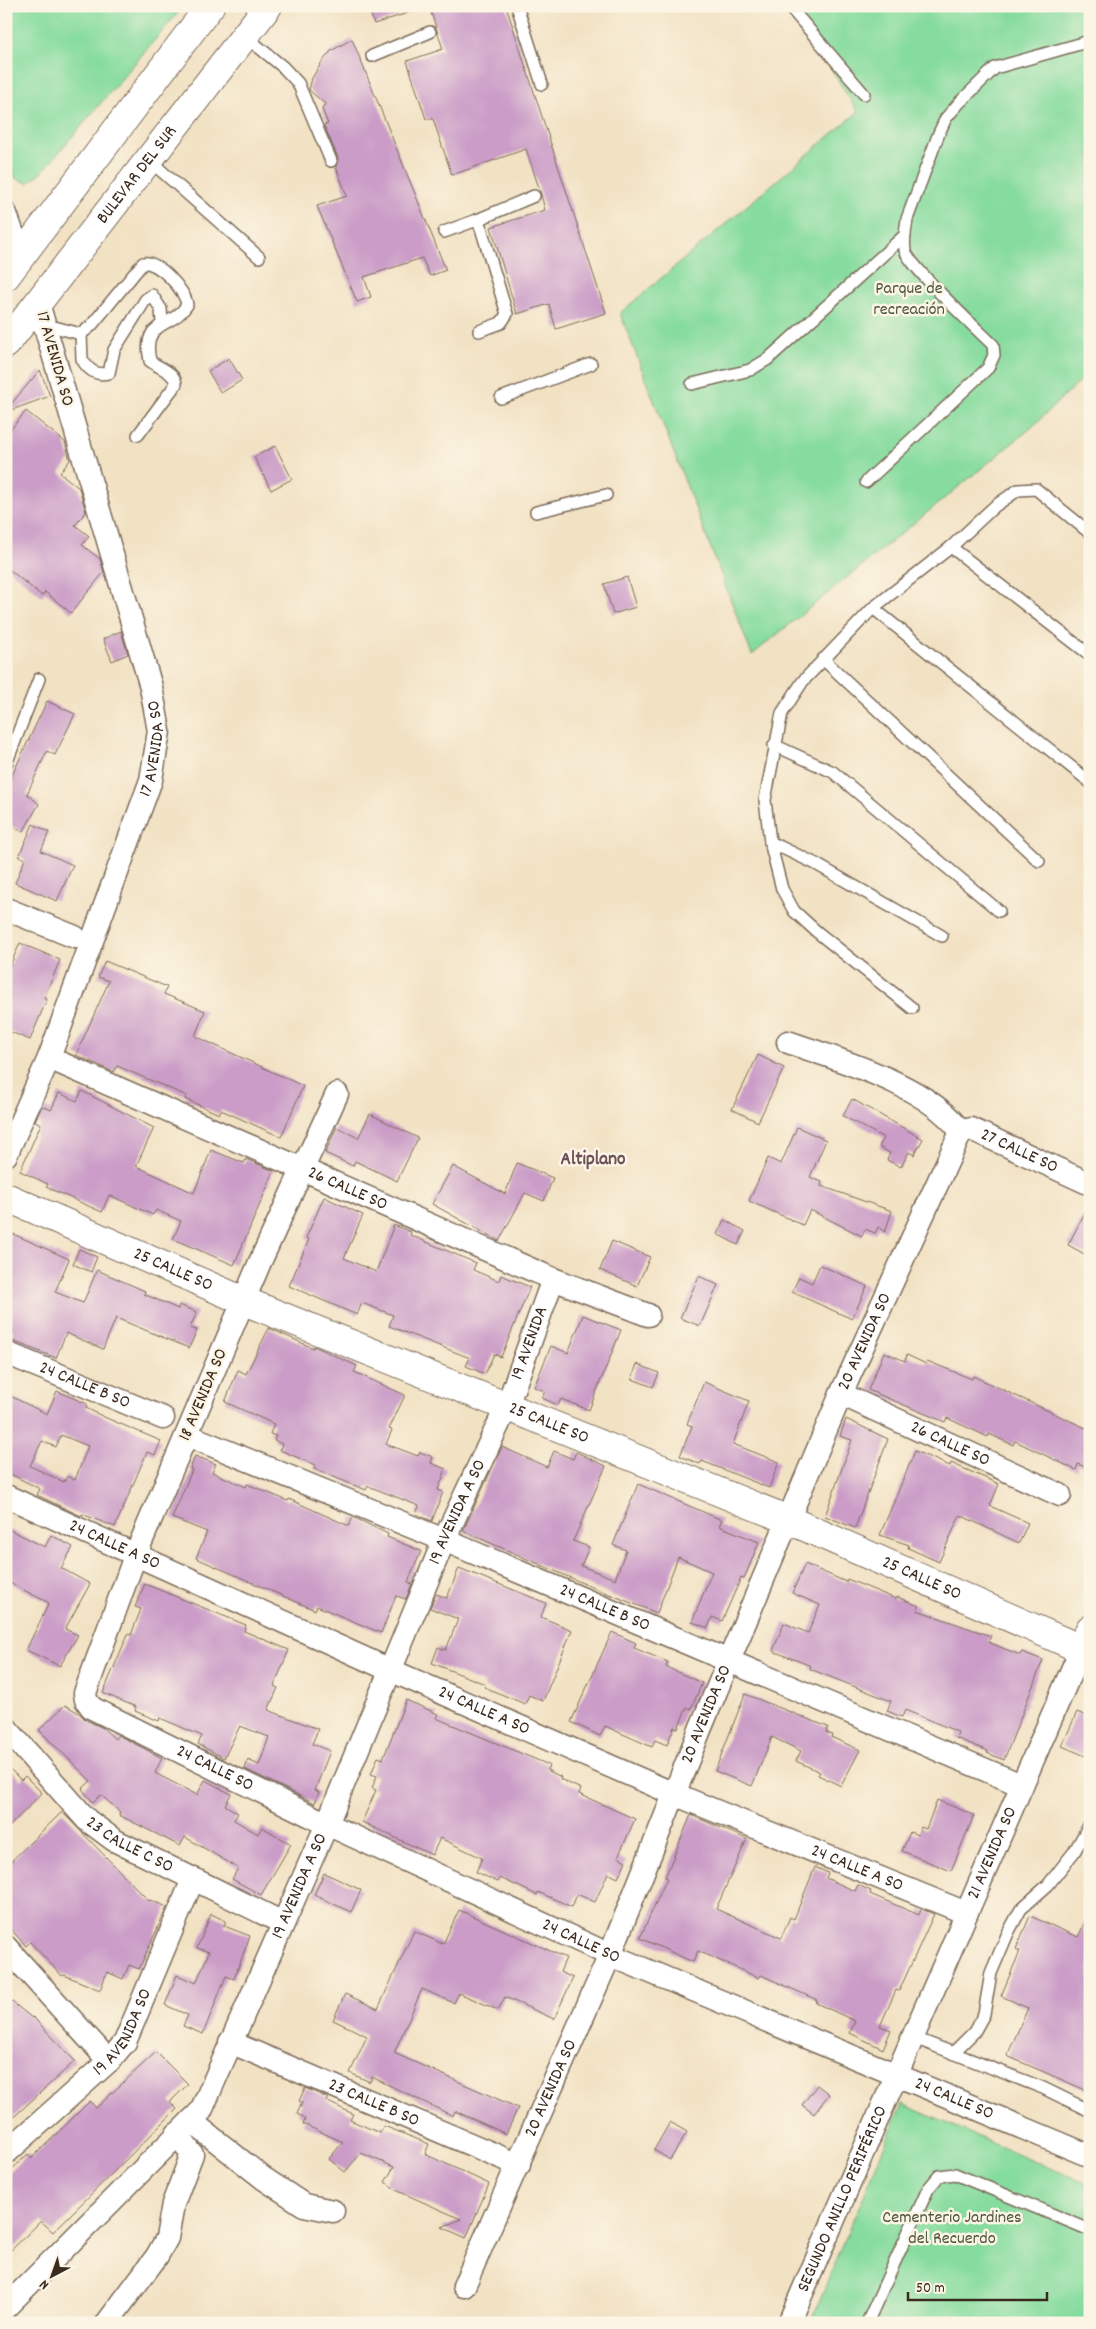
<svg xmlns="http://www.w3.org/2000/svg" width="1096" height="2329" viewBox="0 0 1096 2329" font-family="Dekko,sans-serif">
  <style>
    .green { fill: #86dc9f; stroke: #60835e }
    .building { fill: #ca9cc7; fill-rule: evenodd }
    .lines { fill: none; stroke-linecap: round; stroke-linejoin: round }
    .lane-casing { stroke: #7b6a58; stroke-width: 14 }
    .street-casing { stroke: #7b6a58; stroke-width: 25 }
    .secondary-casing { stroke: #7b6a58; stroke-width: 30 }
    .highway-casing { stroke: #7b6a58; stroke-width: 30 }
    .lane { stroke: #fff; stroke-width: 11 }
    .street { stroke: #fff; stroke-width: 22 }
    .secondary { stroke: #fff; stroke-width: 28 }
    .highway { stroke: #fff; stroke-width: 28 }
    .labels { text-anchor: middle; dominant-baseline: central; stroke-width: 5; stroke-linejoin: round; paint-order: stroke }
    .street-label { font-size: 18px; fill: #3b2a1e; stroke: #fcf5e5 }
    .park-label { font-size: 18px; fill: #4e563e; stroke: #fcf5e5 }
    .neighbourhood-label { font-size: 19px; font-weight: bold; fill: #6d5259; stroke: #fcf5e5 }
  </style>
  <rect width="100%" height="100%" fill="#fcf5e5"/>
  <filter id="ink" filterUnits="userSpaceOnUse"><feTurbulence type="fractalNoise" baseFrequency=".02" numOctaves="2"/><feDisplacementMap in="SourceGraphic" scale="10" xChannelSelector="R" yChannelSelector="G"/><feConvolveMatrix kernelMatrix="1 2 1 2 8 2 1 2 1" color-interpolation-filters="sRGB"/></filter>
  <filter id="wash" filterUnits="userSpaceOnUse"><feTurbulence type="fractalNoise" baseFrequency=".0096" numOctaves="4" result="noise"/><feDisplacementMap in="SourceGraphic" scale="20" xChannelSelector="R" yChannelSelector="G"/><feGaussianBlur stdDeviation="1.12" result="paint"/><feColorMatrix in="noise" values="0 0 0 0 0 0 0 0 0 0 0 0 0 0 0 0 0 1.4 0 .05"/><feComposite in="paint" operator="in"/></filter>
  <g filter="url(#wash)">
    <rect width="100%" height="100%" fill="#f2e2c4"/>
    <g class="green">
      <path d="M6 6 182 8 42 172 28 183 15 178 6 153Z"/>
      <path d="M791 6H1090V371L1031 428 752 655 620 313 858 112Z"/>
      <path d="M902 2104 1090 2185V2323H810Z"/>
    </g>
    <g id="blocks">
      <g class="building">
        <path d="M368 6H420V9L374 24Z"/>
        <path d="M429 6H506L606 313 556 329 549 304 517 314 491 227 545 210 541 194 526 149 452 175 433 119H426L407 61 443 49Z"/>
        <path d="M352 39 446 270 430 276 422 258 364 277 371 297 357 302 317 206 347 196 336 167 338 158 324 125 328 124 322 109 325 104 309 90 312 78 322 62 331 51Z"/>
        <path d="M229 358 242 380 221 393 208 371Z"/>
        <path d="M40 370 50 396 6 412V410Z"/>
        <path d="M26 411 65 442 70 460 60 473 79 488 86 512 75 525 89 536 82 545 100 559 104 572 71 613 45 592 42 596 6 567V435Z"/>
        <path d="M275 446 292 479 271 490 254 457Z"/>
        <path d="M627 577 636 607 613 614 604 584Z"/>
        <path d="M121 631 128 654 112 661 103 639Z"/>
        <path d="M47 701 75 714 55 755 47 751 27 794 39 804 23 832 6 823V788Z"/>
        <path d="M33 824 49 832 41 851 73 865 57 901 15 883 25 859 19 856Z"/>
        <path d="M20 943 60 960 44 998 47 999 30 1040 6 1030V975Z"/>
        <path d="M105 961 167 987 164 994 205 1011 195 1036 303 1086 281 1137 221 1110 219 1114 185 1099 187 1096 117 1066 114 1072 76 1055 109 981 98 977Z"/>
        <path d="M758 1055 784 1068 758 1122 732 1109Z"/>
        <path d="M82 1091 154 1128 136 1166 194 1193 211 1150 244 1163 246 1159 274 1171 234 1265 173 1239 181 1221 156 1210 153 1215 109 1195 102 1212 46 1187 48 1184 20 1171 41 1124 35 1121 42 1106 51 1110 59 1093 77 1101Z"/>
        <path d="M852 1099 923 1139 914 1155 909 1152 901 1167 887 1160 890 1153 879 1147 884 1138 843 1116Z"/>
        <path d="M370 1114 418 1138 397 1181 355 1161 353 1166 325 1153 337 1127 358 1138Z"/>
        <path d="M797 1127 826 1140 810 1177 822 1182 821 1186 892 1211 885 1232 878 1227 875 1233 865 1229 862 1236 810 1210 803 1225 749 1201 768 1158 781 1164Z"/>
        <path d="M517 1163 553 1178 544 1201 525 1193 499 1241 432 1204 453 1166 505 1194Z"/>
        <path d="M324 1197 363 1215 344 1258 376 1272 394 1225 411 1232 410 1235 476 1263 473 1270 499 1281 501 1275 530 1287 501 1357 494 1354 485 1374 466 1366 470 1358 389 1326 393 1315 362 1303 357 1315 289 1286 309 1239 306 1238Z"/>
        <path d="M1090 1203V1257L1068 1245Z"/>
        <path d="M724 1220 745 1231 738 1245 717 1234Z"/>
        <path d="M11 1233 69 1259 55 1292 83 1303 97 1270 145 1291 144 1294 178 1309 179 1305 197 1312 190 1328 197 1330 189 1348 116 1318 103 1349 66 1333 56 1358 10 1340 13 1331 6 1329V1244Z"/>
        <path d="M612 1241 650 1257 637 1286 600 1270Z"/>
        <path d="M79 1249 97 1257 91 1272 73 1264Z"/>
        <path d="M820 1265 867 1286 852 1319 792 1292 799 1277 812 1283Z"/>
        <path d="M699 1276 718 1285 700 1326 680 1318Z"/>
        <path d="M583 1315 621 1330 589 1410 561 1399 558 1405 542 1398 545 1391 534 1387 551 1346 568 1353Z"/>
        <path d="M269 1328 313 1348 314 1346 357 1366 354 1372 405 1395 389 1429 392 1430 386 1444 418 1456 420 1452 433 1457 431 1463 446 1469 438 1490 443 1492 432 1521 416 1514 419 1506 368 1486 366 1490 314 1469 315 1465 280 1450 282 1444 274 1440 276 1436 270 1434 274 1424 225 1402 238 1370 246 1374Z"/>
        <path d="M884 1352 905 1361 907 1355 926 1364 927 1361 972 1379 973 1376 1090 1430V1469L1078 1464 1076 1470 1015 1441 1013 1445 989 1434 988 1437 947 1418 945 1422 868 1390Z"/>
        <path d="M637 1364 659 1373 653 1387 632 1379Z"/>
        <path d="M704 1382 749 1401 733 1444 779 1462 769 1488 702 1461 700 1464 680 1456 692 1426 687 1424Z"/>
        <path d="M57 1391 87 1404 86 1408 104 1417 161 1441 155 1455 147 1452 115 1527 82 1514 81 1516 37 1495 40 1489 6 1472V1394L47 1414ZM61 1435 88 1446 75 1480 67 1476 64 1482 30 1466 42 1441 56 1447Z"/>
        <path d="M846 1419 888 1439 855 1528 825 1516 852 1440 840 1436Z"/>
        <path d="M502 1447 547 1467 554 1451 573 1459 576 1452 606 1466 573 1541 589 1547 581 1566 615 1579 626 1550 613 1545 638 1484 722 1520 719 1526 759 1542 744 1579 741 1578 722 1621 712 1617 708 1628 692 1622 712 1572 678 1557 657 1613 594 1588 463 1531Z"/>
        <path d="M915 1451 950 1466 951 1463 999 1484 990 1506 1028 1523 1019 1543 960 1515 939 1562 908 1548 909 1545 880 1535Z"/>
        <path d="M195 1456 216 1464 212 1472 246 1487 247 1484 288 1501 289 1499 349 1526 353 1517 388 1534 387 1537 421 1551 408 1582 412 1584 406 1599 396 1596 381 1633 317 1606 315 1610 196 1558 207 1532 172 1518 192 1470 190 1469Z"/>
        <path d="M6 1528 45 1547 51 1535 73 1547 61 1568 90 1584 65 1629 78 1635 60 1666 26 1650 49 1603 6 1581Z"/>
        <path d="M805 1564 846 1582 847 1579 896 1599 897 1597 919 1606 917 1610 991 1636 988 1642 1020 1655 1022 1652 1043 1660 1004 1760 987 1753 988 1751 956 1738 958 1732 905 1710 902 1717 887 1711 891 1701 810 1669 811 1666 773 1651 784 1623 808 1633 820 1605 792 1593Z"/>
        <path d="M459 1568 546 1603 541 1617 572 1630 543 1701 529 1695 525 1704 484 1687 485 1684 432 1663 438 1647 446 1650 458 1619 430 1608 436 1594 447 1598Z"/>
        <path d="M145 1584 246 1625 244 1631 289 1650 274 1686 278 1688 268 1710 318 1729 312 1744 330 1751 315 1790 319 1792 315 1803 245 1769 248 1760 259 1765 269 1737 240 1726 224 1758 198 1744 202 1736 160 1718 159 1721 135 1711 136 1707 103 1693 128 1634 131 1635 141 1609 135 1607Z"/>
        <path d="M612 1632 636 1643 634 1648 668 1662 666 1667 702 1683 691 1709 687 1707 678 1728 674 1727 667 1745 655 1740 652 1747 605 1726 600 1736 571 1722Z"/>
        <path d="M745 1694 828 1727 826 1732 832 1735 831 1737 860 1750 841 1786 818 1775 820 1772 796 1761 801 1751 772 1737 752 1786 715 1771Z"/>
        <path d="M406 1700 438 1714 436 1718 549 1765 547 1770 561 1777 560 1779 581 1789 579 1794 635 1819 618 1857 626 1861 618 1878 608 1873 595 1902 577 1894 572 1907 538 1892 537 1895 500 1878 498 1882 476 1872 482 1858 440 1838 432 1855 362 1822 376 1790 372 1788 377 1776 371 1774 378 1757 383 1759Z"/>
        <path d="M65 1705 79 1713 86 1720 103 1728 115 1739 118 1735 162 1758 155 1773 197 1795 205 1780 231 1794 225 1805 238 1813 234 1820 258 1834 262 1827 291 1844 261 1895 232 1879 238 1868 185 1837 180 1846 119 1815 120 1812 101 1795 93 1802 82 1789 91 1781 39 1730Z"/>
        <path d="M1077 1712 1090 1717V1758L1062 1746Z"/>
        <path d="M6 1765 21 1780 25 1776 42 1793 6 1830Z"/>
        <path d="M937 1800 974 1815 951 1871 902 1851 910 1832 918 1835 921 1827 926 1829Z"/>
        <path d="M62 1812 149 1901 150 1900 167 1907 139 1969 129 1965 123 1979 107 1972 100 1990 64 1975 62 1976 30 1942 26 1946 6 1924V1866Z"/>
        <path d="M691 1815 747 1839 716 1909 781 1938 790 1917 794 1919 815 1867 828 1873 826 1878 855 1891 858 1885 871 1891 870 1894 919 1915 921 1909 934 1914 899 1991 896 1990 880 2026 891 2030 883 2049 850 2033 855 2021 816 2003 817 2000 761 1975 759 1978 698 1951 693 1962 640 1938 667 1878 665 1877Z"/>
        <path d="M324 1873 361 1890 351 1912 314 1895Z"/>
        <path d="M459 1910 566 1958 560 1972 573 1978 554 2019 505 1997 498 2010 459 1993 454 2003 422 1989 394 2053 518 2108 506 2134 455 2111 453 2116 372 2077 370 2082 350 2073 367 2036 333 2020 345 1994 378 2009 414 1931 443 1944Z"/>
        <path d="M1090 1911V2092L1007 2056 1028 2008 1001 1996 1020 1951 1016 1949 1030 1916 1078 1937Z"/>
        <path d="M211 1914 226 1921 224 1926 250 1936 234 1979 226 1976 203 2034 183 2026 188 2015 165 2005 177 1975 196 1983 209 1952 197 1948Z"/>
        <path d="M6 1997 32 2018 33 2017 75 2061 6 2124Z"/>
        <path d="M156 2052 188 2084 170 2102 177 2109 53 2232 41 2221 6 2255V2175L28 2154 32 2158 90 2101 96 2108Z"/>
        <path d="M817 2085 829 2094 814 2114 802 2105Z"/>
        <path d="M305 2088 328 2098 326 2101 353 2114 350 2120 380 2133 384 2126 429 2144 425 2154 489 2184 466 2238 442 2227 461 2219 398 2191 385 2182 394 2167 361 2153 345 2172 329 2159 343 2142 303 2124 305 2118 297 2114 302 2103 299 2101Z"/>
        <path d="M670 2122 687 2132 670 2160 654 2150Z"/>
      </g>
    </g>
  </g>
  <g filter="url(#ink)">
    <use href="#blocks" fill-opacity="0" stroke="#7b6a58" stroke-width="1"/>
    <g class="lines">
      <defs>
        <g id="lane">
          <path d="M517 6 542 84"/>
          <path d="M789 6 864 94"/>
          <path d="M245 36 283 67 298 83 331 161"/>
          <path d="M372 56 430 32"/>
          <path d="M149 160 259 257"/>
          <path d="M477 220 534 196"/>
          <path d="M444 232 477 220 481 228 507 314 501 323 479 331"/>
          <path d="M43 324 81 334 91 326 143 263C158 260 186 291 187 305 172 329 141 319 150 361 159 368 175 372 176 384L138 435"/>
          <path d="M81 334 82 359C88 370 96 376 109 373L114 350 146 299 152 295 161 309 162 322"/>
          <path d="M692 384 750 370 768 359 905 235"/>
          <path d="M501 398 591 364"/>
          <path d="M866 482 988 368 994 355 993 345C978 330 909 266 905 250 903 240 906 229 907 219L939 133 946 118 960 102 995 68 1090 41"/>
          <path d="M536 512 606 495"/>
          <path d="M951 547 1090 655"/>
          <path d="M873 608 1090 782"/>
          <path d="M823 659 1039 861"/>
          <path d="M774 745 833 772 999 911"/>
          <path d="M6 764 39 679"/>
          <path d="M770 842 814 863 942 936"/>
          <path d="M912 1008 816 931 794 911 782 889 770 842 765 800 782 713 803 681 873 608 951 547 995 506 1018 490 1036 489 1090 533"/>
          <path d="M912 2037 1043 2088 1090 2111"/>
          <path d="M953 2053 974 2032 984 2014 991 1973 1008 1933 1021 1909 1048 1885 1074 1852 1090 1824"/>
          <path d="M867 2323 928 2189 939 2176 955 2174 1090 2230"/>
        </g>
        <g id="street">
          <path d="M6 214 21 257"/>
          <path d="M6 909 75 937"/>
          <path d="M788 1042C841 1061 928 1085 961 1132"/>
          <path id="s1" d="M49 1058 553 1279 648 1315"/>
          <path id="s2" d="M337 1094 260 1262 135 1556 85 1693 86 1700 92 1708 327 1824 610 1955 1090 2156"/>
          <path id="s3" d="M6 1155 49 1058 151 780 159 731 151 687 38 303"/>
          <path id="s4" d="M6 1353 163 1418"/>
          <path id="s5" d="M841 1394 1060 1495"/>
          <path id="s6" d="M187 1435 444 1540 1021 1785"/>
          <path id="s7" d="M6 1496 390 1670 674 1794 966 1913"/>
          <path id="s8" d="M6 1728 87 1820 114 1840 283 1923"/>
          <path d="M6 1947 109 2061"/>
          <path id="s9" d="M230 2042 519 2165"/>
          <path d="M191 2121 263 2178 304 2205 333 2211"/>
          <path id="s10" d="M6 2153 109 2061 125 2042 193 1879"/>
          <path id="s11" d="M464 2286 610 1955 701 1727 841 1394 961 1132 971 1129 1090 1184"/>
          <path id="s12" d="M6 2307 201 2111 327 1824 444 1540 507 1406 553 1279"/>
          <path d="M107 2323 157 2256 167 2238 173 2204 192 2154 177 2134"/>
          <path id="s13" d="M789 2323 1081 1649 1090 1653"/>
        </g>
        <g id="secondary">
          <path id="s14" d="M6 1197 244 1301 789 1520 1081 1649 1090 1629"/>
        </g>
        <g id="highway">
          <path d="M6 276 210 6"/>
          <path id="s15" d="M6 344 268 6"/>
        </g>
      </defs>
      <use href="#lane" class="lane-casing"/>
      <use href="#street" class="street-casing"/>
      <use href="#secondary" class="secondary-casing"/>
      <use href="#highway" class="highway-casing"/>
      <use href="#lane" class="lane"/>
      <use href="#street" class="street"/>
      <use href="#secondary" class="secondary"/>
      <use href="#highway" class="highway"/>
    </g>
  </g>
  <g class="labels">
    <g class="street-label">
      <text stroke="none"><textPath href="#s15" startOffset="214">BULEVAR DEL SUR</textPath></text>
      <text transform="translate(54 359) rotate(74)">17 AVENIDA SO</text>
      <text stroke="none"><textPath href="#s3" startOffset="434">17 AVENIDA SO</textPath></text>
      <text stroke="none"><textPath href="#s11" startOffset="1320">27 CALLE SO</textPath></text>
      <text stroke="none"><textPath href="#s1" startOffset="326">26 CALLE SO</textPath></text>
      <text stroke="none"><textPath href="#s14" startOffset="182">25 CALLE SO</textPath></text>
      <text stroke="none"><textPath href="#s11" startOffset="1026">20 AVENIDA SO</textPath></text>
      <text stroke="none"><textPath href="#s12" startOffset="1112">19 AVENIDA</textPath></text>
      <text stroke="none"><textPath href="#s4" startOffset="85">24 CALLE B SO</textPath></text>
      <text transform="translate(204 1395) rotate(-67)">18 AVENIDA SO</text>
      <text stroke="none"><textPath href="#s14" startOffset="588">25 CALLE SO</textPath></text>
      <text stroke="none"><textPath href="#s5" startOffset="120">26 CALLE SO</textPath></text>
      <text stroke="none"><textPath href="#s12" startOffset="928">19 AVENIDA A SO</textPath></text>
      <text stroke="none"><textPath href="#s7" startOffset="119">24 CALLE A SO</textPath></text>
      <text stroke="none"><textPath href="#s14" startOffset="992">25 CALLE SO</textPath></text>
      <text stroke="none"><textPath href="#s6" startOffset="452">24 CALLE B SO</textPath></text>
      <text stroke="none"><textPath href="#s7" startOffset="524">24 CALLE A SO</textPath></text>
      <text stroke="none"><textPath href="#s11" startOffset="621">20 AVENIDA SO</textPath></text>
      <text stroke="none"><textPath href="#s2" startOffset="804">24 CALLE SO</textPath></text>
      <text stroke="none"><textPath href="#s8" startOffset="172">23 CALLE C SO</textPath></text>
      <text stroke="none"><textPath href="#s13" startOffset="512">21 AVENIDA SO</textPath></text>
      <text stroke="none"><textPath href="#s7" startOffset="929">24 CALLE A SO</textPath></text>
      <text stroke="none"><textPath href="#s12" startOffset="522">19 AVENIDA A SO</textPath></text>
      <text stroke="none"><textPath href="#s2" startOffset="1209">24 CALLE SO</textPath></text>
      <text stroke="none"><textPath href="#s10" startOffset="170">19 AVENIDA SO</textPath></text>
      <text stroke="none"><textPath href="#s11" startOffset="216">20 AVENIDA SO</textPath></text>
      <text stroke="none"><textPath href="#s2" startOffset="1614">24 CALLE SO</textPath></text>
      <text stroke="none"><textPath href="#s9" startOffset="156">23 CALLE B SO</textPath></text>
      <text stroke="none"><textPath href="#s13" startOffset="135">SEGUNDO ANILLO PERIFÉRICO</textPath></text>
    </g>
    <g class="park-label">
      <text x="909" y="289">Parque de<tspan x="909" dy="21">recreación</tspan></text>
      <text x="952" y="2218">Cementerio Jardines<tspan x="952" dy="21">del Recuerdo</tspan></text>
    </g>
    <g class="neighbourhood-label">
      <text x="593" y="1160">Altiplano</text>
    </g>
  </g>
  <rect width="1096" height="2329" fill="none" stroke="#fcf5e5" stroke-width="25"/>
  <g transform="translate(52 2276) rotate(221)" stroke="#fcf5e5" stroke-width="4" paint-order="stroke">
  <path d="M0-4L9 19L0 12L-9 19Z" fill="#3b2a1e"/>
  <text y="-8" font-size="14" font-weight="bold" text-anchor="middle" fill="#3b2a1e">N</text>
  </g>
  <path d="M908 2292v8h139v-8" fill="none" stroke="#3b2a1e" stroke-width="2.5"/>
  <text x="916" y="2292" font-size="15" fill="#3b2a1e" stroke="#fcf5e5" stroke-width="4" paint-order="stroke">50 m</text>
</svg>
